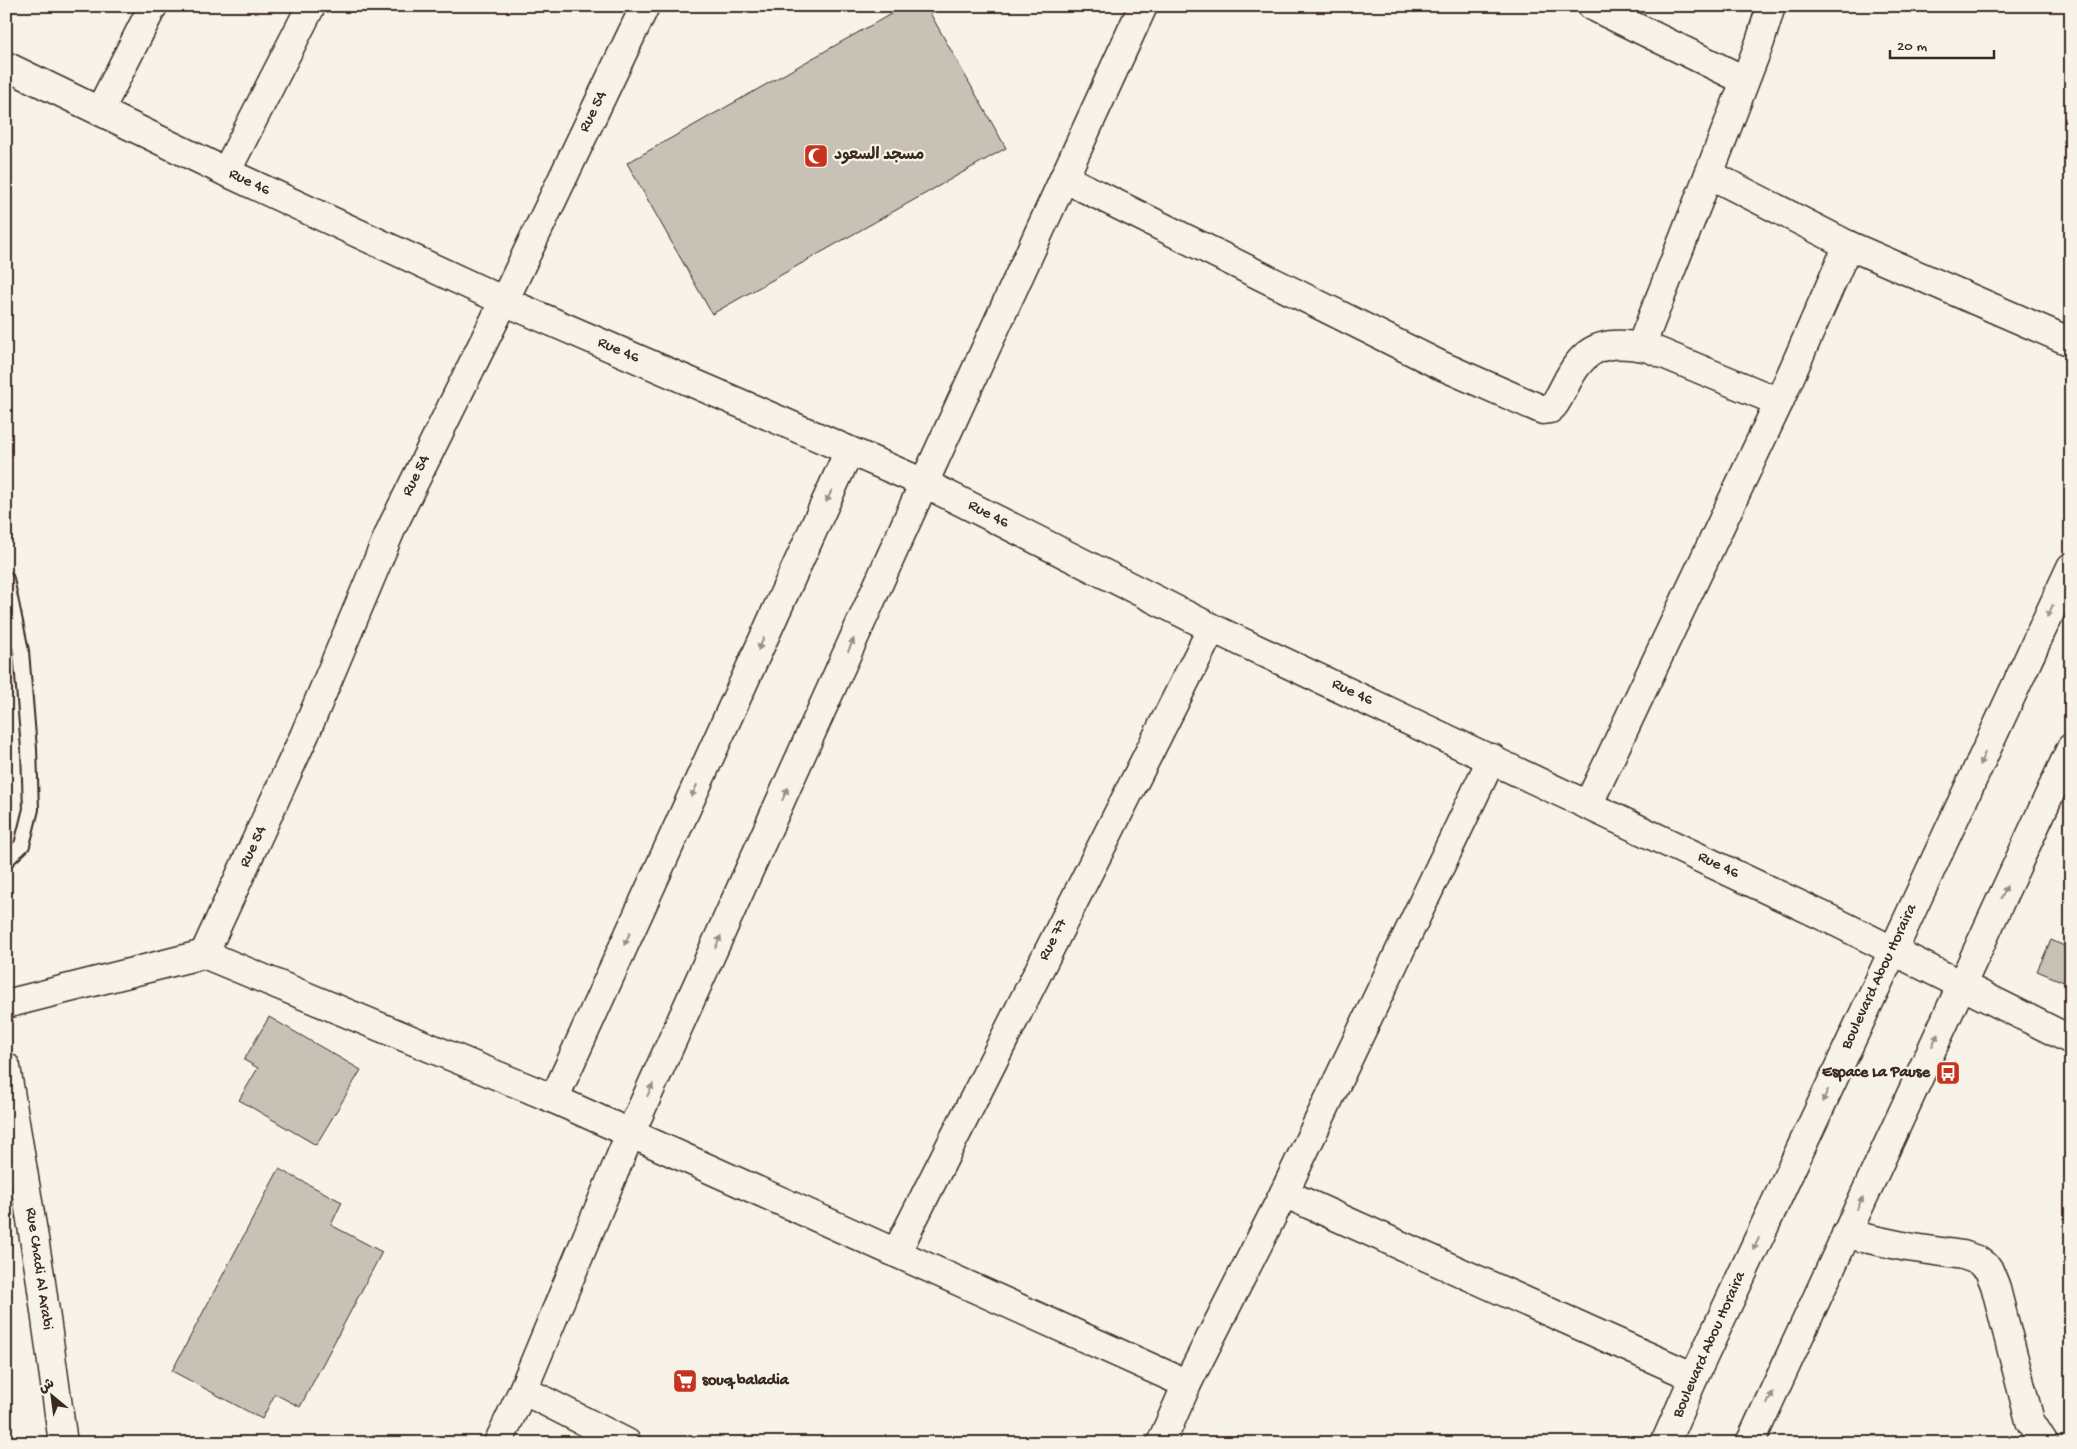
<svg xmlns="http://www.w3.org/2000/svg" width="2077" height="1449" viewBox="0 0 2077 1449" font-family="'Gochi Hand','Playpen Sans Arabic',sans-serif">
  <style>
    .building { fill: #c8c1b6; stroke: #3b2a1e }
    .lines { fill: none; stroke-linecap: round; stroke-linejoin: round }
    .service-casing { stroke: #3b2a1e; stroke-width: 18 }
    .minor-casing { stroke: #3b2a1e; stroke-width: 31 }
    .tertiary-casing { stroke: #3b2a1e; stroke-width: 31 }
    .secondary-casing { stroke: #3b2a1e; stroke-width: 31 }
    .service { stroke: #f7f3e8; stroke-width: 14 }
    .minor { stroke: #f7f3e8; stroke-width: 28 }
    .tertiary { stroke: #f7f3e8; stroke-width: 28 }
    .secondary { stroke: #f7f3e8; stroke-width: 28 }
    .oneway { fill: #998e83 }
    .labels { text-anchor: middle; dominant-baseline: central; stroke-width: 4.5; stroke-linejoin: round; paint-order: stroke }
    .street-label { font-size: 16px; fill: #3b2a1e; stroke: #f7f3e8 }
    .poi-label { font-size: 16px; font-weight: bold; fill: #3b2a1e; stroke: #f7f3e8; text-anchor: start }
  </style>
  <rect width="100%" height="100%" fill="#f7f3e8"/>
  <filter id="ink" filterUnits="userSpaceOnUse"><feTurbulence type="fractalNoise" baseFrequency=".02" numOctaves="2"/><feDisplacementMap in="SourceGraphic" scale="10" xChannelSelector="R" yChannelSelector="G"/><feConvolveMatrix kernelMatrix="1 2 1 2 8 2 1 2 1" color-interpolation-filters="sRGB"/></filter>
  <g filter="url(#ink)">
    <g class="building">
      <path d="M905 6H926L1006 148 712 314 627 163Z"/>
      <path d="M2051 940 2071 949V985L2037 971Z"/>
      <path d="M269 1017 361 1070 316 1145 239 1100 258 1068 244 1060Z"/>
      <path d="M279 1169 342 1202 331 1225 382 1252 300 1407 275 1394 262 1419 172 1371Z"/>
    </g>
    <g class="lines">
      <defs>
        <path id="service" d="M6 579 21 651 29 749 31 809 22 845 6 860"/>
        <g id="minor">
          <path d="M1592 6 1744 80"/>
          <path d="M6 66 226 172 504 301 924 483 1212 628 1838 923 2071 1040"/>
          <path d="M100 110 153 6"/>
          <path d="M226 172 311 6"/>
          <path d="M1709 174 1848 245 2071 342"/>
          <path d="M1064 178 1440 365 1543 410 1550 409 1554 405C1563 392 1568 376 1578 364 1596 340 1622 343 1649 348L1779 402"/>
          <path d="M1641 346 1709 174 1760 42 1771 6"/>
          <path d="M1588 805 1779 402 1848 245"/>
          <path d="M204 954 305 734 392 527 504 301 645 6"/>
          <path d="M6 1004 204 954 554 1099 1187 1384"/>
          <path d="M554 1099 849 451"/>
          <path d="M1284 1193 1694 1377"/>
          <path d="M1846 1234 1907 1247 1963 1255 1977 1260 1988 1268 1995 1285 2030 1421 2044 1443"/>
          <path d="M896 1253 1212 628"/>
          <path d="M523 1390 627 1443"/>
          <path d="M498 1443 523 1390 630 1134 924 483 1143 6"/>
          <path d="M1161 1443 1187 1384 1284 1193 1492 758"/>
        </g>
        <path id="tertiary" d="M6 1067 40 1275 63 1443"/>
        <g id="secondary">
          <path d="M1665 1443 1694 1377 1893 951 2071 567"/>
          <path d="M1750 1443 2071 748"/>
        </g>
      </defs>
      <use href="#service" class="service-casing"/>
      <use href="#minor" class="minor-casing"/>
      <use href="#tertiary" class="tertiary-casing"/>
      <use href="#secondary" class="secondary-casing"/>
      <use href="#service" class="service"/>
      <use href="#minor" class="minor"/>
      <use href="#tertiary" class="tertiary"/>
      <use href="#secondary" class="secondary"/>
    </g>
    <defs><path id="oneway-solid" d="M-6-.8H1V-3.2L6.5 0L1 3.2V.8H-6Z" transform="scale(1.25)"/></defs>
    <g class="oneway">
      <use href="#oneway-solid" transform="translate(829 496) rotate(115)"/>
      <use href="#oneway-solid" transform="translate(2050 611) rotate(115)"/>
      <use href="#oneway-solid" transform="translate(761 644) rotate(115)"/>
      <use href="#oneway-solid" transform="translate(851 645) rotate(-66)"/>
      <use href="#oneway-solid" transform="translate(1982 759) rotate(115)"/>
      <use href="#oneway-solid" transform="translate(694 791) rotate(115)"/>
      <use href="#oneway-solid" transform="translate(785 794) rotate(-66)"/>
      <use href="#oneway-solid" transform="translate(2004 892) rotate(-65)"/>
      <use href="#oneway-solid" transform="translate(627 939) rotate(115)"/>
      <use href="#oneway-solid" transform="translate(718 942) rotate(-66)"/>
      <use href="#oneway-solid" transform="translate(1935 1040) rotate(-65)"/>
      <use href="#oneway-solid" transform="translate(650 1090) rotate(-66)"/>
      <use href="#oneway-solid" transform="translate(1825 1096) rotate(115)"/>
      <use href="#oneway-solid" transform="translate(1860 1203) rotate(-65)"/>
      <use href="#oneway-solid" transform="translate(1756 1244) rotate(115)"/>
      <use href="#oneway-solid" transform="translate(1770 1398) rotate(-65)"/>
    </g>
  </g>
  <defs>
    <symbol id="mosque-square" viewBox="-11 -11 22 22"><rect x="-9" y="-9" width="18" height="18" rx="4" fill="#c8321e" stroke="#f7f3e8"/><path d="M3.5-4.9A6 6 0 1 0 3.5 4.9A5 5 0 1 1 3.5-4.9Z" fill="#fff"/></symbol>
    <symbol id="bus-square" viewBox="-11 -11 22 22"><rect x="-9" y="-9" width="18" height="18" rx="4" fill="#c8321e" stroke="#f7f3e8"/><path d="M-5-6H5V4H4V6H2V4H-2V6H-4V4H-5ZM-3.5-4V0h7V-4ZM-3.5 1.2v1.5H-2V1.2ZM2 1.2v1.5H3.5V1.2Z" fill="#fff"/></symbol>
    <symbol id="supermarket-square" viewBox="-11 -11 22 22"><rect x="-9" y="-9" width="18" height="18" rx="4" fill="#c8321e" stroke="#f7f3e8"/><path d="M-6-5.5h2.5l.6 2H6L4.5 2H-2.5L-4.4-4H-6ZM-1.5 3.2a1.3 1.3 0 1 0 .1 0ZM3 3.2a1.3 1.3 0 1 0 .1 0Z" fill="#fff"/></symbol>
  </defs>
  <g fill-rule="evenodd">
    <use href="#mosque-square" x="802" y="142" width="28" height="28"/>
    <use href="#bus-square" x="1934" y="1059" width="28" height="28"/>
    <use href="#supermarket-square" x="671" y="1367" width="28" height="28"/>
  </g>
  <g class="labels">
    <g class="street-label">
      <text transform="translate(594 112) rotate(-64)">Rue 54</text>
      <text transform="translate(249 183) rotate(25)">Rue 46</text>
      <text transform="translate(618 351) rotate(23)">Rue 46</text>
      <text transform="translate(417 476) rotate(-64)">Rue 54</text>
      <text transform="translate(988 515) rotate(27)">Rue 46</text>
      <text transform="translate(1352 693) rotate(25)">Rue 46</text>
      <text transform="translate(254 847) rotate(-65)">Rue 54</text>
      <text transform="translate(1718 866) rotate(25)">Rue 46</text>
      <text transform="translate(1054 940) rotate(-63)">Rue 77</text>
      <text transform="translate(1880 977) rotate(-65)">Boulevard Abou Horaira</text>
      <text transform="translate(38 1269) rotate(82)">Rue Chadi Al Arabi</text>
      <text transform="translate(1710 1345) rotate(-66)">Boulevard Abou Horaira</text>
    </g>
    <g class="poi-label">
      <text x="834" y="156">مسجد السعود</text>
      <text x="1930" y="1073" text-anchor="end">Espace La Pause</text>
      <text x="702" y="1381">souq baladia</text>
    </g>
  </g>
  <rect width="2077" height="1449" fill="none" stroke="#f7f3e8" stroke-width="25"/>
  <rect x="12" y="12" width="2052" height="1424" fill="none" stroke="#3b2a1e" stroke-width="2" filter="url(#ink)"/>
  <g transform="translate(52 1396) rotate(331)" stroke="#f7f3e8" stroke-width="4" paint-order="stroke">
  <path d="M0-4L9 19L0 12L-9 19Z" fill="#3b2a1e"/>
  <text y="-8" font-size="14" font-weight="bold" text-anchor="middle" fill="#3b2a1e">ش</text>
  </g>
  <path d="M1890 50v8h104v-8" fill="none" stroke="#3b2a1e" stroke-width="2.5"/>
  <text x="1897" y="50" font-size="15" fill="#3b2a1e" stroke="#f7f3e8" stroke-width="4" paint-order="stroke">20 m</text>
</svg>
